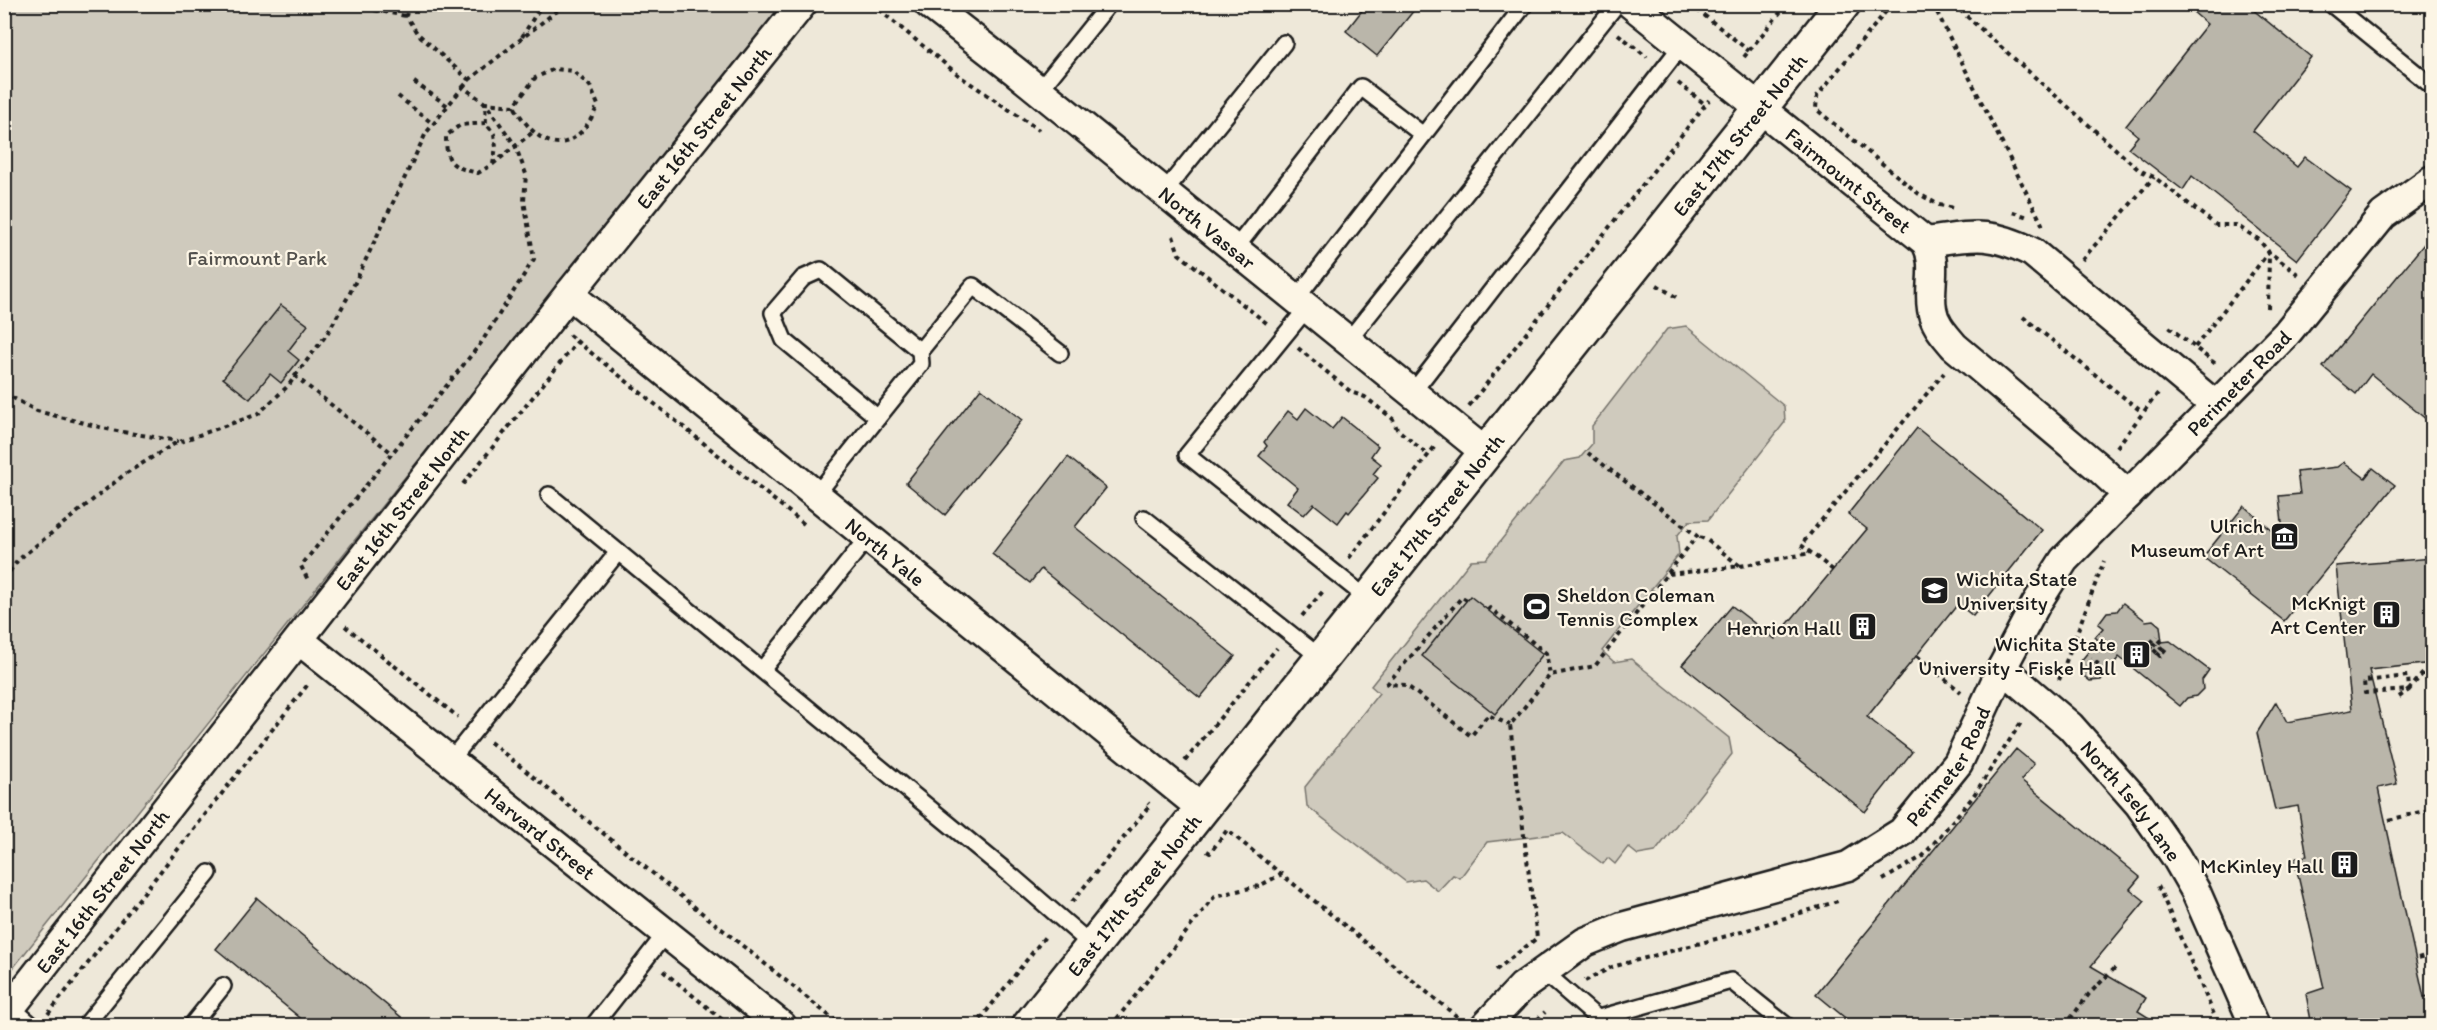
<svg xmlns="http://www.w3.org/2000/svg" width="2437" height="1030" viewBox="0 0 2437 1030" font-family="Itim,sans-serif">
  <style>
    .green { fill: #cfcabd; stroke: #76736c; stroke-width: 1.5 }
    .building { fill: #bab6aa; stroke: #1c1c1c; stroke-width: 1.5 }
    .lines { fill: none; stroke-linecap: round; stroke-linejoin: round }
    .service-casing { stroke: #1c1c1c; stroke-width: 20 }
    .minor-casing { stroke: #1c1c1c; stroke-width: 33 }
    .tertiary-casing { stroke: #1c1c1c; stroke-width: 38 }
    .path { stroke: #1c1c1c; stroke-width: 4; stroke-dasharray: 4.5 4.5; stroke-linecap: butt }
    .service { stroke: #fcf5e5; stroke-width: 15 }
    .minor { stroke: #fcf5e5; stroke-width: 28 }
    .tertiary { stroke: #fcf5e5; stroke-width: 33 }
    .labels { text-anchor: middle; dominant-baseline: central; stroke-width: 4.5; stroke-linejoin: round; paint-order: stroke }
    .street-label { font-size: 21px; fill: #1c1c1c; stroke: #fcf5e5 }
    .park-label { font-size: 21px; fill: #52504c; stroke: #fcf5e5 }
    .poi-label { font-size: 21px; fill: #1c1c1c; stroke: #fcf5e5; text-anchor: end }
  </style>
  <rect width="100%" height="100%" fill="#eee8d9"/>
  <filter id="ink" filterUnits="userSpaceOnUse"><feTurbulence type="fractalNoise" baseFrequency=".0167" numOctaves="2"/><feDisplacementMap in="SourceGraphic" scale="12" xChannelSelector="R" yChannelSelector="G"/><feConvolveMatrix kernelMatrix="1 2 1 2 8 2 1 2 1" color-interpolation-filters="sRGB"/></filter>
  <g filter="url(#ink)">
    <g class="green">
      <path d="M5 5H782L5 978Z"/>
      <path d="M1686 326 1784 406 1785 422 1708 520 1689 521 1677 536 1679 554 1602 651 1614 662 1631 659 1729 738 1732 754 1655 852 1638 855 1628 847 1615 864 1608 858 1603 864 1563 833 1487 842 1460 878 1453 875 1438 891 1423 879 1406 882 1307 806 1305 787 1379 693 1371 686 1471 560 1486 559 1564 461 1580 458 1592 444V426L1667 329Z"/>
    </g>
    <g class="building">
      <path d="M1367 4H1419L1377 56 1346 31Z"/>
      <path d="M2184 4H2246L2311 57 2253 131 2297 167 2305 157 2351 191 2297 260 2192 176 2183 190 2128 148 2138 136 2126 126 2207 24Z"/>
      <path d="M2433 233V425L2371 374 2356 394 2323 367Z"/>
      <path d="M281 305 308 325 288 351 299 360 281 383 270 374 250 399 223 378Z"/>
      <path d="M981 388 1022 420 945 515 906 483Z"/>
      <path d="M1306 408 1332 429 1342 417 1378 446 1371 456 1381 464 1373 474 1378 478 1349 513 1347 511 1338 523 1314 504 1304 515 1287 502 1298 488 1259 456 1267 446 1264 442 1288 411 1298 419Z"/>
      <path d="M1917 428 2042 530 1973 616 1958 604 1867 717 1912 752 1865 812 1682 665 1732 606 1775 639 1867 529 1848 514Z"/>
      <path d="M1068 457 1106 488 1075 527 1235 656 1200 698 1041 569 1030 583 992 554Z"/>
      <path d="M2344 462 2365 478 2373 468 2395 485 2284 621 2203 557 2244 506 2284 541 2279 496 2300 494 2297 472 2337 467Z"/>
      <path d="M2433 558V663L2369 670 2397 784 2378 788 2424 997 2433 995V1026H2312L2306 994 2324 988 2294 858 2307 856 2298 806 2275 810 2257 733 2276 702 2287 722 2352 710 2336 566Z"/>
      <path d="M1470 596 1543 654 1495 714 1422 656Z"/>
      <path d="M2123 603 2146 621 2153 620 2160 626 2162 642 2170 641 2209 670 2202 680 2203 689 2196 696 2187 698 2180 706 2119 657 2101 680 2090 681 2080 673V662L2098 640 2095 637 2103 628 2098 624 2107 612 2117 611Z"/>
      <path d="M2016 749 2034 764 2021 780 2140 877 2130 889 2145 901 2091 966 2146 998 2138 1011 2162 1026H1855L1816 994Z"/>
      <path d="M257 898 412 1026H310L216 949Z"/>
    </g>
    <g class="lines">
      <defs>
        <g id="service">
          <path d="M2331 4 2432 86"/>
          <path d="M1039 91 1109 4"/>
          <path d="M1164 192 1284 43"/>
          <path d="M1235 249 1361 87 1423 135"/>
          <path d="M1296 299 1525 4"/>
          <path d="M1307 308 1187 455 1368 599"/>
          <path d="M1348 341 1617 4"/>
          <path d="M920 351 973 286 1060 353"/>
          <path d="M1412 393 1682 45"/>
          <path d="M549 495 1012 876 1093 946"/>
          <path d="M816 495 921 364 920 351 821 270 803 278 773 313 784 340 878 418"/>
          <path d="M1144 518 1321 658"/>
          <path d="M762 670 868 537"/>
          <path d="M450 761 618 552"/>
          <path d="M1543 971 1604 1024"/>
          <path d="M11 1007 33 1026"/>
          <path d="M1599 1018 1731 981 1787 1026"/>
          <path d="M85 1026 209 873"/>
          <path d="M191 1026 223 986"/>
          <path d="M593 1026 666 933"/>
        </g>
        <g id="minor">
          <path id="s1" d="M929 4 1015 71 1485 452"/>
          <path id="s2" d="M1631 4 1926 242C1938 264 1928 286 1932 309 1934 324 1945 335 1954 346L2100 469 2128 495"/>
          <path d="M1926 242C1972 236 1988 230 2032 252L2216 406"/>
          <path id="s3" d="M569 294 1201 808"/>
          <path id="s4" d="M299 640 782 1026"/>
          <path id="s5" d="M2002 668 2070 726 2139 804 2176 857 2195 890 2255 1026"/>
          <path id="s6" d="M4 1016 569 294 802 4"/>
          <path id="s7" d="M1485 1026 1522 987 1585 942 1622 927 1848 866 1902 832 1958 763 2002 668 2036 604 2064 560 2286 334 2383 215 2432 180"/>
        </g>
        <g id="tertiary">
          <path id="s8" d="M1029 1026 1843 4"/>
        </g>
      </defs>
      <use href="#service" class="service-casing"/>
      <use href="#minor" class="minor-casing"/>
      <use href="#tertiary" class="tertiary-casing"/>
      <g class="path">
        <path d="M409 4 406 16 417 33 469 80 463 87"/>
        <path d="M872 4 961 77 1039 130"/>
        <path d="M1690 4 1749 51"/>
        <path d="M1892 4 1817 96 1816 109 1919 194 1939 205 1955 208"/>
        <path d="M1933 4 2043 226"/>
        <path d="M1953 4 2139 170 2154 177 2216 225H2236L2258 239 2269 252 2268 311"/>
        <path d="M374 10 406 16"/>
        <path d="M1618 34 1647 57"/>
        <path d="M522 37 542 4"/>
        <path d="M1744 57 1787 4"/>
        <path d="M469 80 554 13 570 4"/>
        <path d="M414 82 448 106"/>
        <path d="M1678 83 1706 105"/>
        <path d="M398 96 433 124"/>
        <path d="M486 123 460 125 446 136C446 164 452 167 478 173L493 164 496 147 494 134 486 123 485 103 514 106 535 78 554 69 573 71 590 86 598 105C575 157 542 154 514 106"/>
        <path d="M493 164 533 132"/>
        <path d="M2013 212 2028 217"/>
        <path d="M1173 236 1179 254 1269 325"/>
        <path d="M2082 260 2154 177"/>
        <path d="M1657 285 1679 299"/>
        <path d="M2023 317 2142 412"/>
        <path d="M2169 327 2217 365"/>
        <path d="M569 335 804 524"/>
        <path d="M2195 347 2269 252 2299 275"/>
        <path d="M1298 348 1351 392 1365 397 1393 419 1397 429 1428 455"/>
        <path d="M295 376 327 334 349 295 426 133 463 87 485 103 515 145 526 174 524 201 534 259 481 343 301 566 309 582"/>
        <path d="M4 393 37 411 111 430 178 441"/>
        <path d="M1469 406 1709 100"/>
        <path d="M2117 447 2158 393"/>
        <path d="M463 484 577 342"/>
        <path d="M1349 558 1436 445"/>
        <path d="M1740 566 1811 553"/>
        <path d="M1833 570 1801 545 1944 373"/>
        <path d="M1669 574 1740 566 1707 540 1697 536"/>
        <path d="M4 579 18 560 125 474 174 444 258 414 289 385 295 376 392 453"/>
        <path d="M1467 600 1462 597 1387 684 1406 685 1471 736 1488 715 1510 725"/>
        <path d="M1488 610 1490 608 1546 653 1550 675"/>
        <path d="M1302 616 1324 590"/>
        <path d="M345 626 458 717"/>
        <path d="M2159 640 2164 645 2157 653 2152 648Z"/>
        <path d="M2152 649 2148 646 2157 636"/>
        <path d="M2157 653 2160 656 2167 647"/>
        <path d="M1917 656 1961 692"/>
        <path d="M2089 663 2096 670 2100 665 2091 659"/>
        <path d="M2090 666 2085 668 2092 673"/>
        <path d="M2059 680 2104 561"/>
        <path d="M2399 697 2409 690 2408 676 2364 681 2365 693 2409 690 2423 673 2432 672"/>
        <path d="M490 742 842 1026"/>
        <path d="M1185 761 1277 648"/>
        <path d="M2389 820 2432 809"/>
        <path d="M1207 851 1210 853 1227 830 1460 1019"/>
        <path d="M1883 880 1923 856 1972 798 2022 721"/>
        <path d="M2158 886 2219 1026"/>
        <path d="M1072 902 1150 805 1148 803"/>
        <path d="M2418 958 2432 954"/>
        <path d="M1496 970 1537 938 1510 725 1550 675 1595 666 1697 536 1588 453"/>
        <path d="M663 971 730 1026"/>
        <path d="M1585 981 1612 967 1738 933 1841 900"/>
        <path d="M48 1014 309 683"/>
        <path d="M975 1026 1047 934"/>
        <path d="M1111 1026 1215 896 1259 886 1282 874"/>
        <path d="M1531 1026 1545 1012"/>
        <path d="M2065 1026 2089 994 2117 966"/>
      </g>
      <use href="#service" class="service"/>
      <use href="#minor" class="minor"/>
      <use href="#tertiary" class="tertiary"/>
    </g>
  </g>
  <defs>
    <symbol id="museum-square" viewBox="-11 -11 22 22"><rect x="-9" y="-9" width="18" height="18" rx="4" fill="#1c1c1c" stroke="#fcf5e5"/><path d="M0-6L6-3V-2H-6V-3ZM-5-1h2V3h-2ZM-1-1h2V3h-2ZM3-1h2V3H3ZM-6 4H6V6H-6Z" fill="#fff"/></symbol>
    <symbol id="university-square" viewBox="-11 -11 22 22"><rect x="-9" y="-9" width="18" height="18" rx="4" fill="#1c1c1c" stroke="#fcf5e5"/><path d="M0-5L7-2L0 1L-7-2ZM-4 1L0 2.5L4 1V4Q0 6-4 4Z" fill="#fff"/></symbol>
    <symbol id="stadium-square" viewBox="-11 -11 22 22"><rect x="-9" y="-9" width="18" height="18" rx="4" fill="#1c1c1c" stroke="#fcf5e5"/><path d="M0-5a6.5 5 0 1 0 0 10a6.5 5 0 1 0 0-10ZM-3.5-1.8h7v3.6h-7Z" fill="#fff"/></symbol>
    <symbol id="building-square" viewBox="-11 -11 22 22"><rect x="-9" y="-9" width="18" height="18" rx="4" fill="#1c1c1c" stroke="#fcf5e5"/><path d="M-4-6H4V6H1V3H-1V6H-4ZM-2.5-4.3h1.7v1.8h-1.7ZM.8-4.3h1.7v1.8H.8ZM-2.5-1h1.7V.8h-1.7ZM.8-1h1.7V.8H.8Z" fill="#fff"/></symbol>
  </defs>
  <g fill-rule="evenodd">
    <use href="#museum-square" x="2268" y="520" width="33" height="33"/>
    <use href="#university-square" x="1918" y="574" width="33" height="33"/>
    <use href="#stadium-square" x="1520" y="590" width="33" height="33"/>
    <use href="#building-square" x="2370" y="598" width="33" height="33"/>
    <use href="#building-square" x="1846" y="610" width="33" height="33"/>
    <use href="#building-square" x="2120" y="638" width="33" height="33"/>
    <use href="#building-square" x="2328" y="848" width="33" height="33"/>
  </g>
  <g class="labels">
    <g class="street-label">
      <text stroke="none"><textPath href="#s6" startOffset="1131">East 16th Street North</textPath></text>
      <text stroke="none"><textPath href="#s8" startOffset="1140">East 17th Street North</textPath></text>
      <text stroke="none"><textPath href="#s2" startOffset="280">Fairmount Street</textPath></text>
      <text stroke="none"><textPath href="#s1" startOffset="357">North Vassar</textPath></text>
      <text stroke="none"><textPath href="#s7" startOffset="1036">Perimeter Road</textPath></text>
      <text stroke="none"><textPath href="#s6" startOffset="645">East 16th Street North</textPath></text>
      <text stroke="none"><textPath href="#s8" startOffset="654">East 17th Street North</textPath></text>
      <text stroke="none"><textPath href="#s3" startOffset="408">North Yale</textPath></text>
      <text stroke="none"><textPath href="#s7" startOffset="550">Perimeter Road</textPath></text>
      <text stroke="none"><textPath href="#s5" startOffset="186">North Isely Lane</textPath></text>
      <text stroke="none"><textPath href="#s4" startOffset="309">Harvard Street</textPath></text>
      <text stroke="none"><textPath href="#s6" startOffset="159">East 16th Street North</textPath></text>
      <text stroke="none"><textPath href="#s8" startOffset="168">East 17th Street North</textPath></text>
    </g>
    <g class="park-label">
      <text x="257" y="257">Fairmount Park</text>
    </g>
    <g class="poi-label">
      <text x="2264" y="525">Ulrich<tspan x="2264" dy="24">Museum of Art</tspan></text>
      <text x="1956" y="578" text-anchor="start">Wichita State<tspan x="1956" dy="24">University</tspan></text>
      <text x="1557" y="594" text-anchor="start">Sheldon Coleman<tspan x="1557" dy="24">Tennis Complex</tspan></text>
      <text x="2366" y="602">McKnigt<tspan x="2366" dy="24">Art Center</tspan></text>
      <text x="1841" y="627">Henrion Hall</text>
      <text x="2116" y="643">Wichita State<tspan x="2116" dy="24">University - Fiske Hall</tspan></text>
      <text x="2324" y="865">McKinley Hall</text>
    </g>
  </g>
  <rect width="2437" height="1030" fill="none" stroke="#fcf5e5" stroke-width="24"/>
  <rect x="12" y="12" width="2413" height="1006" fill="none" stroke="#1c1c1c" stroke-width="2" filter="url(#ink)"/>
</svg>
